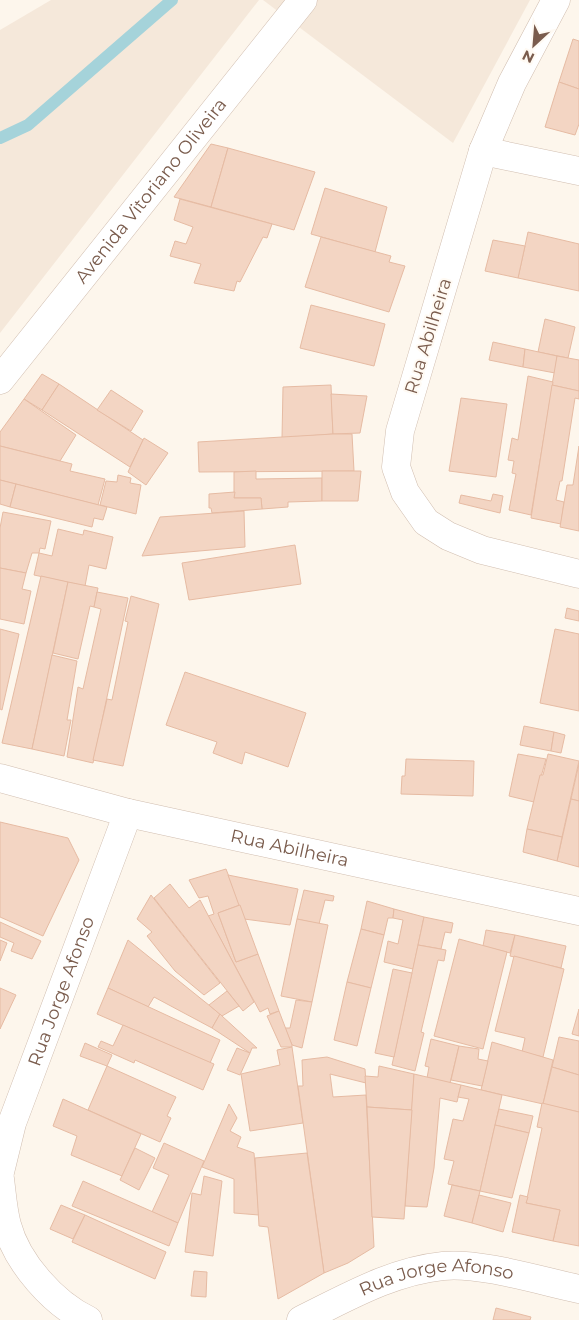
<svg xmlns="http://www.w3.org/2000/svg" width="579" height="1320" viewBox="0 0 579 1320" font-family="Montserrat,sans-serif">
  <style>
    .residential { fill: #f5e8da }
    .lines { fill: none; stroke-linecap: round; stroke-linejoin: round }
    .stream { stroke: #a5d3da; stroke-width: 12 }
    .building { fill: #f3d5c3; stroke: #e6bba3 }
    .street-casing { stroke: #d1beb0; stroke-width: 29 }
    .street { stroke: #fff; stroke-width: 28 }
    .labels { text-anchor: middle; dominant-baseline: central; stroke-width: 4; stroke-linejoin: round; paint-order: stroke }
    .street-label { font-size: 18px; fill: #7a5c4d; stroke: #fffaf3 }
  </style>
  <rect width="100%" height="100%" fill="#fdf6ec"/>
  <g class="residential">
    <path d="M51 0H259L0 333V30Z"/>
    <path d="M263 0H530L453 143Z"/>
  </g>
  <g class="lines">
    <path class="stream" d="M0 138 28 125 172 0"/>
  </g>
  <g class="building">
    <path d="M573 39 579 41V89L559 82Z"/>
    <path d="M559 82 579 89V124L575 135 545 127Z"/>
    <path d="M211 144 228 148 211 207 174 197Z"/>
    <path d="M228 148 315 172 294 230 211 207Z"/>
    <path d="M325 188 387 207 375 252 311 234Z"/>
    <path d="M180 199 272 224 267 238 263 237 240 282 237 281 234 291 194 283 201 264 170 256 175 241 186 244 193 227 174 220Z"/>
    <path d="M528 232 579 244V291L518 278Z"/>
    <path d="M321 237 391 256 389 262 405 266 389 312 305 287Z"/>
    <path d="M493 240 525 246 518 278 485 271Z"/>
    <path d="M311 305 385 324 374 366 300 348Z"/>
    <path d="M545 319 575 327 568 358 538 352Z"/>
    <path d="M493 342 525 349 523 367 489 360Z"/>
    <path d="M525 349 557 356 555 373 523 367Z"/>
    <path d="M557 356 579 360V391L552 385Z"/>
    <path d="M42 374 59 384 42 410 24 399Z"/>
    <path d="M528 376 553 382 531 515 509 510 516 474 512 473 514 461 508 460 512 438 518 440Z"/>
    <path d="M59 384 143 440 130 467 42 410Z"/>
    <path d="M331 385 333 434 282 438 283 387Z"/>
    <path d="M552 385 579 391V399L575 398 562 481H560L556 500 564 502 561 524 531 518Z"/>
    <path d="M111 390 143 411 131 431 97 410Z"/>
    <path d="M331 394 367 396 360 433 333 434Z"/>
    <path d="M461 398 507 404 496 477 449 471Z"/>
    <path d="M24 399 76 435 60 461 0 446V432Z"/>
    <path d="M333 434H352L354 471 199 472 198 442Z"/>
    <path d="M144 438 168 453 146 485 128 472Z"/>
    <path d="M0 446 72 464 70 471 105 479 98 505 0 480Z"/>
    <path d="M579 446V531L560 527 567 485H573Z"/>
    <path d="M256 471V479L322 478V501L288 502V507L262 509 261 498H234V472Z"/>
    <path d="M322 471H361L358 501H322Z"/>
    <path d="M118 475 131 478 130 483 141 485 136 514 100 505 106 481 117 482Z"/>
    <path d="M0 480 16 484 10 507 0 504Z"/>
    <path d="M16 484 107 507 103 520 94 518 92 527 10 507Z"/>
    <path d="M235 492 234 498H261L262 509 212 513 211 508H209V494Z"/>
    <path d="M493 494 503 496 500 513 459 503 461 495 491 501Z"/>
    <path d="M244 511 245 547 142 556 160 517Z"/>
    <path d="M3 512 51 521 45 549 40 548 39 553H32L26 573 0 568V528Z"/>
    <path d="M58 529 83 535 84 530 113 537 106 569 89 565 85 586 34 575 39 553 52 556Z"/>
    <path d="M295 545 301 584 189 600 182 563Z"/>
    <path d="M0 568 26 573 22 589 31 591 24 624 0 619Z"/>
    <path d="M41 576 68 582 32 749 2 743Z"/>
    <path d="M68 582 98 588 94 607 90 606 78 659 53 653Z"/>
    <path d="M97 592 128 598 93 763 67 757 78 687 83 689 101 609 94 607Z"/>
    <path d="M131 596 159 604 123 766 93 760 107 699 112 700 128 622 125 621Z"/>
    <path d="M567 608 579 611V621L565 618Z"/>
    <path d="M0 629 19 634 2 710 0 709Z"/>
    <path d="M555 629 579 634V711L540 703Z"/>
    <path d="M52 655 77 661 67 720H71L64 756 32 749Z"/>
    <path d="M185 672 306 713 288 767 245 752 242 764 213 753 217 742 166 725Z"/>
    <path d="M524 726 554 732 551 751 520 745Z"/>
    <path d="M554 732 565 735 561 753 551 751Z"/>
    <path d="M518 754 546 759 534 802 509 796Z"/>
    <path d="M548 754 579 761 562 837 527 829 540 775H543Z"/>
    <path d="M406 759 474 761 473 796 401 794 402 776H405Z"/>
    <path d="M579 764V801L571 799Z"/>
    <path d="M571 799 579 801V867L557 861Z"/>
    <path d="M0 822 68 838 79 860 43 936 0 917Z"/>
    <path d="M527 829 562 837 557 861 523 852Z"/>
    <path d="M226 869 240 905 218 913 236 962 258 954 279 1011 270 1014 268 1008 260 1012 208 916 214 914 208 896 199 898 189 880Z"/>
    <path d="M228 875 298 889 290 925 244 919Z"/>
    <path d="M170 884 189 908 200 900 254 1002 243 1011 154 898Z"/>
    <path d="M304 890 334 896 333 901 325 900 319 924 297 919Z"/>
    <path d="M151 895 220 983 204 995 175 971 147 936 152 932 137 919Z"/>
    <path d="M367 901 394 909 393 918H388L384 935 361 929Z"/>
    <path d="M240 905 258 954 236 962 218 913Z"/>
    <path d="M394 909 424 917 413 969 384 962 388 941 398 944 403 920 393 918Z"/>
    <path d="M424 917 453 923 451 933 445 932 441 949 418 945Z"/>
    <path d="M297 919 328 925 312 1002 281 996Z"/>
    <path d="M0 922 41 941 32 959 11 951 14 943 0 937Z"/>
    <path d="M361 929 384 935 371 988 347 982Z"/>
    <path d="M486 930 515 935 510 953 483 946Z"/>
    <path d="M515 935 566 946 561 968 510 956Z"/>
    <path d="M459 939 507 952 483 1049 434 1036Z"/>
    <path d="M0 940 7 943 0 961Z"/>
    <path d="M128 940 220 1014 212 1028 154 997 148 1007 108 988Z"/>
    <path d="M418 945 446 950 444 961 438 960 421 1032 424 1033 415 1071 392 1065Z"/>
    <path d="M514 956 564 969 543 1057 522 1052 525 1038 495 1031Z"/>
    <path d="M393 969 412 973 394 1057 375 1053Z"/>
    <path d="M347 982 371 988 357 1046 334 1040Z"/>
    <path d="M0 988 16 995 0 1029Z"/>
    <path d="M108 988 220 1040 210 1063 97 1014Z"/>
    <path d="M227 991 239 1006 222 1016 209 1005Z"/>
    <path d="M296 1000 312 1002 302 1048 292 1045 285 1028H290Z"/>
    <path d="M579 1009V1036L572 1034Z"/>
    <path d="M279 1011 292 1045V1047H281L267 1016Z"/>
    <path d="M220 1014 222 1016 257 1048H252L250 1053 212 1028Z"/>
    <path d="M123 1025 214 1064 203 1090 135 1060 134 1063 98 1047 101 1041 113 1046Z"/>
    <path d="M559 1037 579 1041V1075L552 1067Z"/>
    <path d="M431 1039 459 1046 450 1083 427 1078 429 1067 425 1066Z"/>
    <path d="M492 1042 553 1060 543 1104 481 1090Z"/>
    <path d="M85 1043 112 1055 107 1066 80 1056Z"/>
    <path d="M459 1046 479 1049 478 1059 488 1061 482 1086 451 1080Z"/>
    <path d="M292 1047 303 1123 250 1131 241 1074 280 1065 277 1050Z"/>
    <path d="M237 1048 250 1053 240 1075 227 1070Z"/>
    <path d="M327 1057 365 1069 366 1083 330 1074 333 1097 366 1095 374 1247 348 1263 324 1273 298 1086H303L302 1060Z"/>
    <path d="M107 1066 176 1097 167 1116 171 1118 160 1142 88 1110Z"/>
    <path d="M379 1066 414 1074 412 1110 367 1107 365 1076 378 1077Z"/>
    <path d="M552 1067 579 1075V1112L543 1104Z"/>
    <path d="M414 1074 461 1085 457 1102 440 1098 434 1168 427 1207 405 1206Z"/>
    <path d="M461 1085 502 1095 480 1191 448 1184 454 1161 444 1159 453 1119 463 1121 469 1099 458 1097Z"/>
    <path d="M63 1099 141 1134 122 1176 71 1155 77 1136 53 1126Z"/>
    <path d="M542 1103 579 1112V1246L553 1241 560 1210 526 1203 542 1128 537 1127Z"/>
    <path d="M229 1104 237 1118 230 1131 241 1137 237 1147 254 1153 259 1215 234 1213V1179L202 1167Z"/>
    <path d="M367 1107 412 1110 404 1219 372 1217Z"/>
    <path d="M499 1109 533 1116 529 1133 495 1125Z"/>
    <path d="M495 1125 529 1133 512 1198 480 1191Z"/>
    <path d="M164 1143 204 1161 178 1223 152 1212 169 1175 153 1168Z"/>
    <path d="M135 1148 155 1158 139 1190 120 1180Z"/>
    <path d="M307 1153 324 1273 278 1299 268 1227 259 1226 255 1158Z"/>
    <path d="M204 1176 222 1181 213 1256 185 1252 192 1193 201 1195Z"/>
    <path d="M83 1181 178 1223 169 1246 72 1206Z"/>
    <path d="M452 1185 480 1191 472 1223 444 1216Z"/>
    <path d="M479 1195 511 1203 503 1232 472 1223Z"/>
    <path d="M520 1195 528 1197 526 1203 560 1210 553 1241 512 1232Z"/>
    <path d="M61 1205 85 1215 73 1239 50 1229Z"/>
    <path d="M85 1215 166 1252 155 1279 72 1242Z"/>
    <path d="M194 1271 207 1272 206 1297 191 1296Z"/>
    <path d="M496 1308 531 1317 530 1320H493Z"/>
  </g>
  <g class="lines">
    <defs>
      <g id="street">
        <path d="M556 0 512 83 483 151 400 431 396 467 405 492 426 522 448 536 482 550 579 574"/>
        <path d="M483 151 579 171"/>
        <path id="s1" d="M0 380 303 0"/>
        <path id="s2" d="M0 778 128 813 579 911"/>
        <path id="s3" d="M0 1172 12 1123 128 813"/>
        <path d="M0 1179C2 1194 3 1211 7 1225 17 1263 54 1304 88 1320"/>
        <path id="s4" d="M301 1320C346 1298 392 1271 443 1266 480 1262 541 1281 579 1289"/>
      </g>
    </defs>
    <use href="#street" class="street-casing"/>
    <use href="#street" class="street"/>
  </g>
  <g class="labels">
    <g class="street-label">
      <text stroke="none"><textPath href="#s1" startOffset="242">Avenida Vitoriano Oliveira</textPath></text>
      <text transform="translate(428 336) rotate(-73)">Rua Abilheira</text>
      <text stroke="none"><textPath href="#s2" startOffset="298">Rua Abilheira</textPath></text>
      <text stroke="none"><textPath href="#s3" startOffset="191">Rua Jorge Afonso</textPath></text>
      <text stroke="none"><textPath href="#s4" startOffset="145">Rua Jorge Afonso</textPath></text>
    </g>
  </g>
  <g transform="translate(534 45) rotate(206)" stroke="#fffaf3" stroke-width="4" paint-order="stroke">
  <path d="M0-4L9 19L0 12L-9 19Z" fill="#7a5c4d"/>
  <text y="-8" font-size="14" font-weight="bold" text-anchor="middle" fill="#7a5c4d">N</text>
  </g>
</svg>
